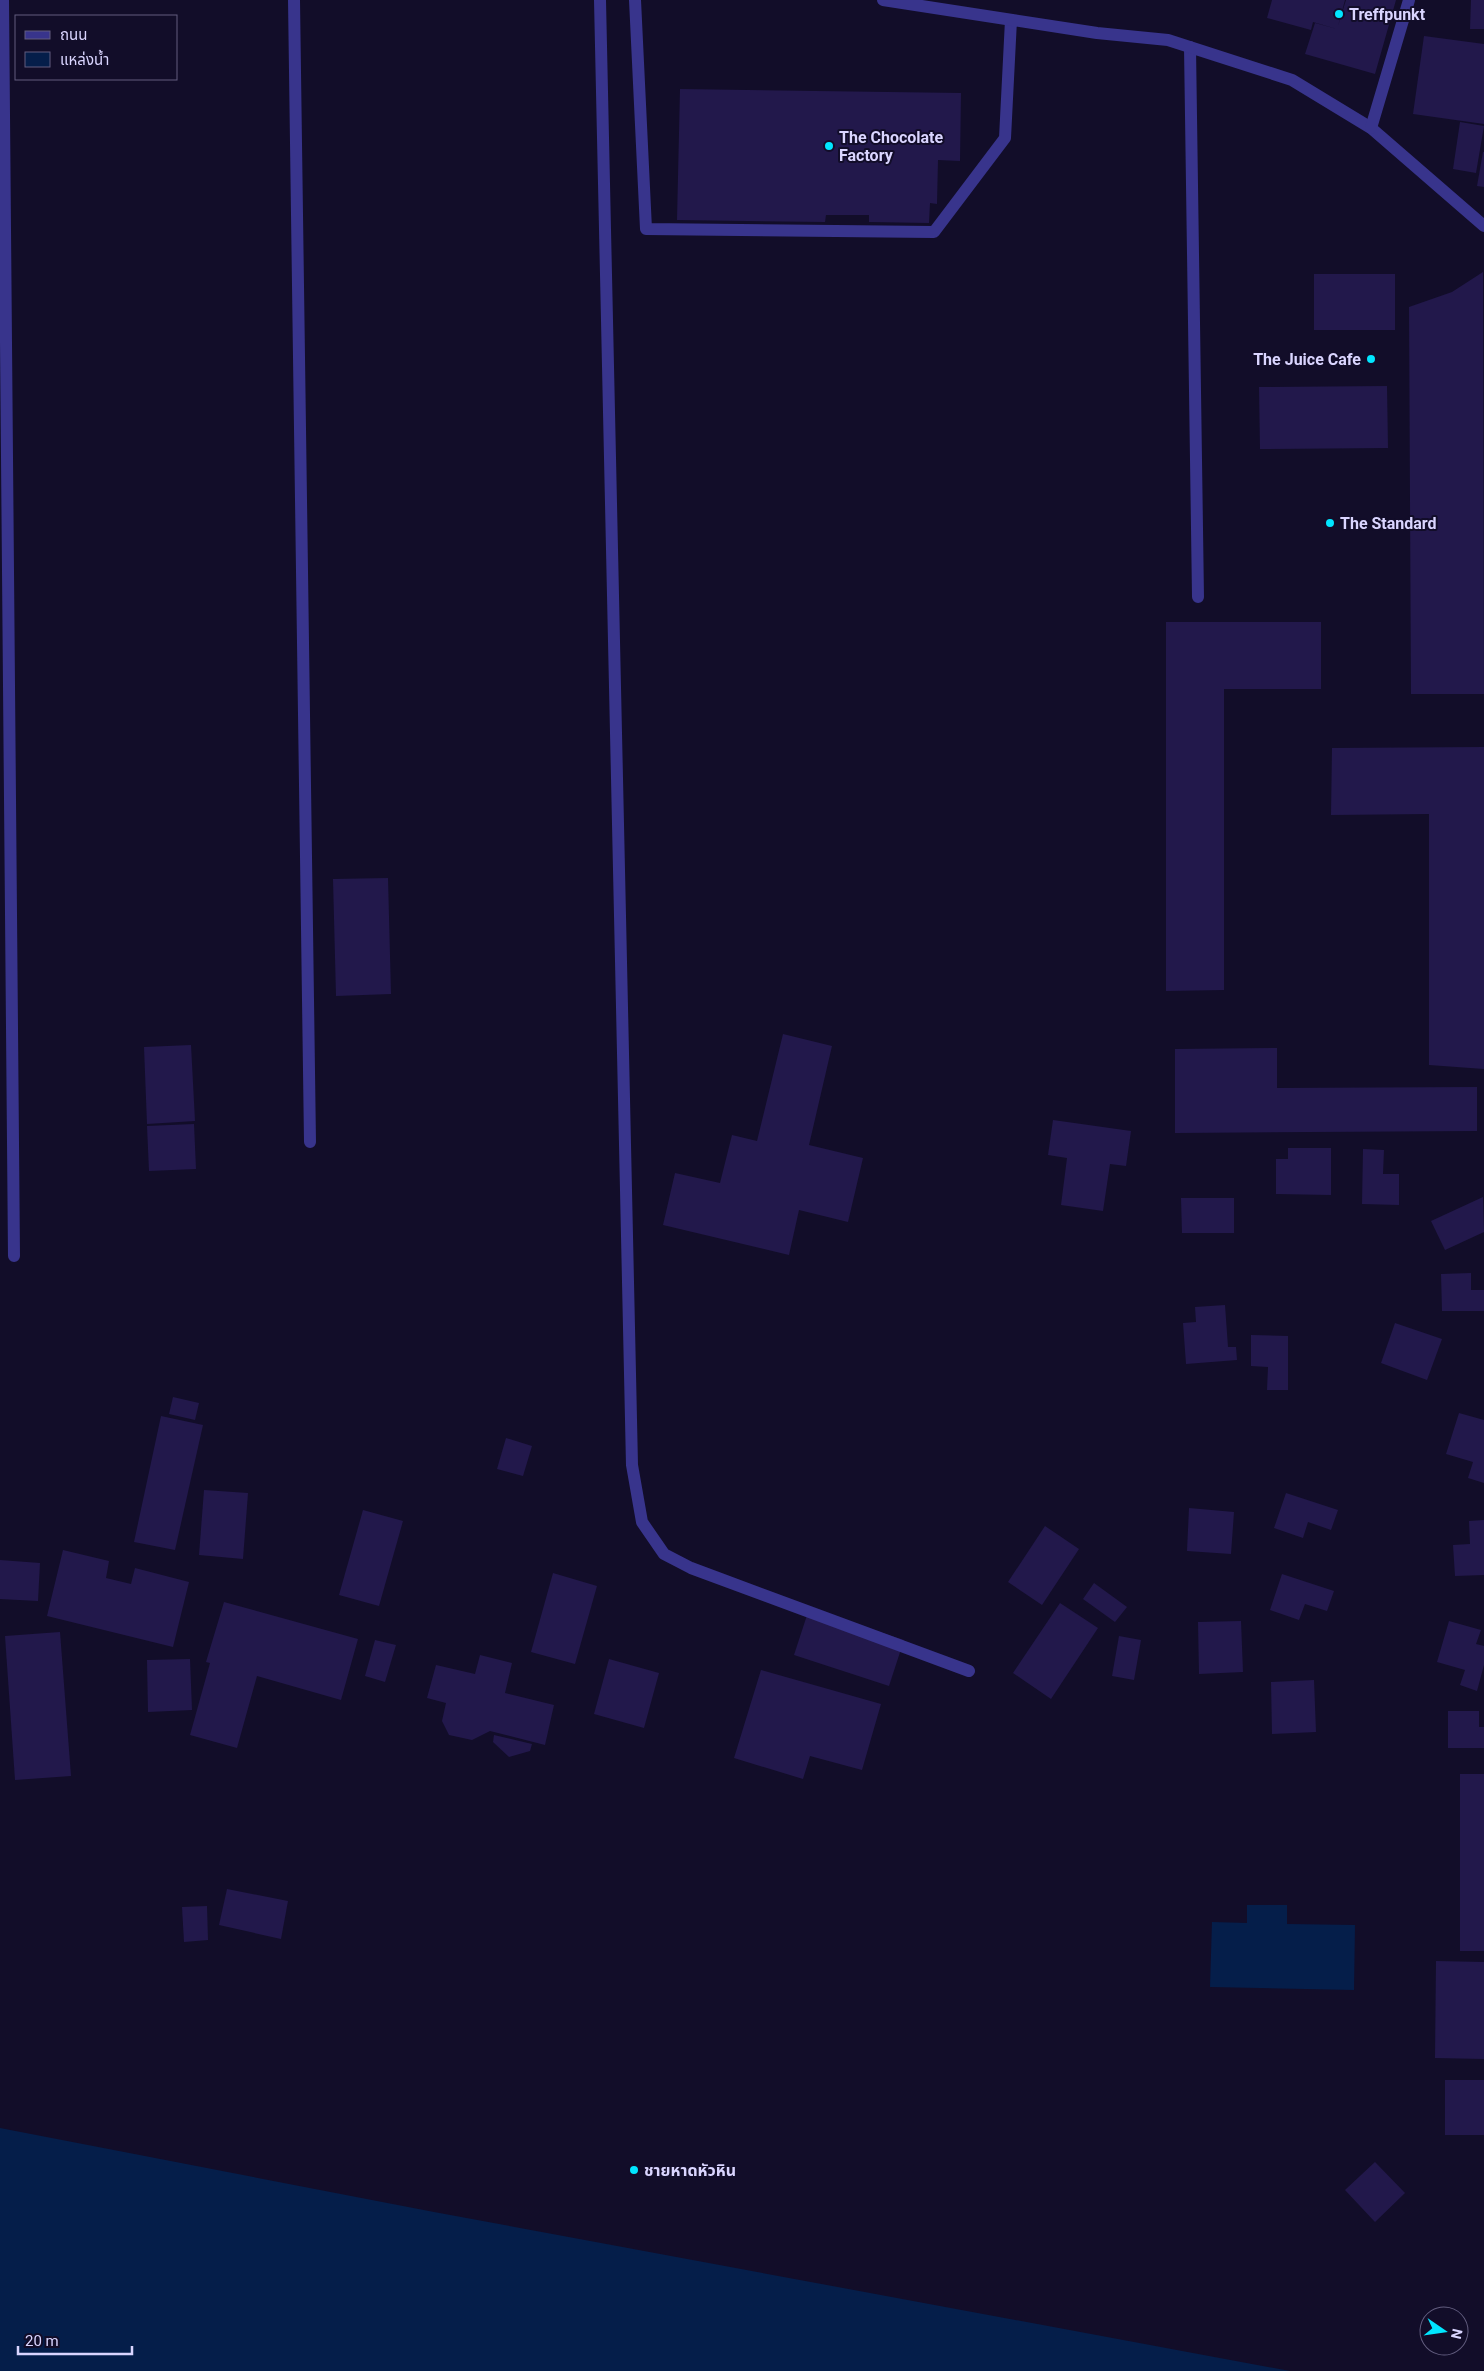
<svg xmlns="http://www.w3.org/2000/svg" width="1484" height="2371" viewBox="0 0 1484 2371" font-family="Roboto,'Noto Sans Thai',sans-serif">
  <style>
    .water { fill: #051e4a }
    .building { fill: #22184b }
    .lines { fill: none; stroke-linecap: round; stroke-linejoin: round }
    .lane { stroke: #38348c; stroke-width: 12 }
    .street { stroke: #38348c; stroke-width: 12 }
    .poi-dot { fill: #01e6ff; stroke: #120d29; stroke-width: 2 }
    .labels { text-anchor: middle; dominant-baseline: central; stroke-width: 4; stroke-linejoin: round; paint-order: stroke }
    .poi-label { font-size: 16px; font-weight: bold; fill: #dad5ff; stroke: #120d29; text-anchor: start }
  </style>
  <rect width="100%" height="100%" fill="#120d29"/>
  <g class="water">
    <path d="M1247 1905H1287V1924L1355 1925 1354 1990 1210 1987 1212 1922 1247 1923Z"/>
    <path d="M0 2128 434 2212 1290 2371H0Z"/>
  </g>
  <g class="building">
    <path d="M1272 0H1345L1338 26 1346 0H1396L1375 74 1305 54 1315 23 1337 29 1313 22 1311 30 1267 18Z"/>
    <path d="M1471 0H1484V29H1470Z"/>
    <path d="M1424 36 1484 44V124L1413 114Z"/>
    <path d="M680 89 961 93 960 161 938 160 937 204 930 203 929 223 869 222V215H826L825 222 677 220Z"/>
    <path d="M1460 122 1484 126 1476 173 1453 169Z"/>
    <path d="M1483 152H1484V187L1477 186Z"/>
    <path d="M1483 272 1484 694H1411L1409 307 1452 292Z"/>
    <rect x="1314" y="274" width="81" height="56"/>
    <path d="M1387 386 1388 448 1260 449 1259 387Z"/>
    <path d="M1166 622H1321V689H1224V990L1166 991Z"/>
    <path d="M1484 747V1069L1429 1065V814L1331 815 1332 748Z"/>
    <path d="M388 878 391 994 336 996 333 879Z"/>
    <path d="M783 1034 832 1046 809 1145 863 1158 848 1222 799 1210 789 1255 663 1225 675 1173 720 1183 732 1135 757 1141Z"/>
    <path d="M191 1045 195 1121 147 1124 144 1047Z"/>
    <path d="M1277 1048V1088L1477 1087V1131L1175 1133V1049Z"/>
    <path d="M1053 1120 1131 1131 1126 1166 1110 1164 1103 1211 1061 1205 1067 1158 1048 1155Z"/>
    <path d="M194 1124 196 1169 149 1171 147 1126Z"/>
    <path d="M1288 1148H1331V1195L1276 1194V1159H1288Z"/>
    <path d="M1363 1149 1384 1150 1383 1174H1399V1205L1362 1204Z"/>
    <path d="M1483 1197 1484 1232 1445 1250 1431 1221Z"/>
    <path d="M1181 1198H1234V1233H1182Z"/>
    <path d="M1471 1273V1290H1484V1311H1442L1441 1274Z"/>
    <path d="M1225 1305 1228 1347H1236L1237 1360 1186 1364 1183 1323 1196 1322 1195 1307Z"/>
    <path d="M1395 1323 1442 1339 1427 1380 1381 1363Z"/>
    <path d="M1251 1335 1288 1336V1390H1267L1268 1367 1251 1366Z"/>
    <path d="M173 1397 199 1403 195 1420 169 1414Z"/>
    <path d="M1459 1413 1484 1420V1483L1468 1478 1473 1462 1446 1454Z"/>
    <path d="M161 1416 203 1425 175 1550 134 1542Z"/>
    <path d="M506 1438 532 1446 523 1476 497 1469Z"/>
    <path d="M204 1490 248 1493 243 1559 199 1555Z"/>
    <path d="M1286 1493 1338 1510 1331 1530 1308 1522 1303 1538 1274 1528Z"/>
    <path d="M1189 1508 1234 1512 1231 1554 1187 1551Z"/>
    <path d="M363 1510 403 1521 379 1606 339 1595Z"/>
    <path d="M1484 1520V1575L1455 1576 1453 1545 1470 1544 1469 1521Z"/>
    <path d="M1045 1526 1079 1549 1042 1605 1008 1582Z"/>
    <path d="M63 1550 109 1561 106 1578 131 1584 135 1568 189 1582 173 1647 47 1616Z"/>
    <path d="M0 1560 40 1563 38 1601 0 1599Z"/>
    <path d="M553 1573 597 1586 575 1664 531 1652Z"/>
    <path d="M1282 1574 1334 1591 1327 1611 1305 1604 1299 1620 1270 1610Z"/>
    <path d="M1094 1583 1127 1607 1115 1622 1083 1599Z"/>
    <path d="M224 1602 358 1639 341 1700 257 1676 237 1748 190 1735 210 1663 206 1662Z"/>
    <path d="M1060 1603 1098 1628 1051 1699 1013 1673Z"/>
    <path d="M809 1609 904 1640 889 1686 794 1655Z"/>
    <path d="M1241 1621 1243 1672 1199 1674 1198 1622Z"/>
    <path d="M1449 1621 1481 1630 1476 1644 1484 1646V1665L1477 1691 1460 1685 1465 1670 1437 1662Z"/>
    <path d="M60 1632 71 1776 15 1780 5 1636Z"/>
    <path d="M1119 1636 1141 1640 1134 1680 1112 1676Z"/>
    <path d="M375 1640 396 1645 385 1682 365 1676Z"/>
    <path d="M480 1655 512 1663 505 1693 554 1705 545 1745 490 1731 472 1740 449 1735 442 1721 446 1703 427 1698 436 1665 475 1674Z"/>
    <path d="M190 1659 192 1710 148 1712 147 1660Z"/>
    <path d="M609 1659 659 1673 644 1728 594 1714Z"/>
    <path d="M761 1670 881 1704 862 1770 810 1756 803 1779 734 1758Z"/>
    <path d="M1314 1680 1316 1732 1272 1734 1271 1682Z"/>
    <path d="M1448 1711H1479V1727H1484V1748H1448Z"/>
    <path d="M494 1735 532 1744 530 1751 509 1757 493 1742Z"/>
    <rect x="1460" y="1774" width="24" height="177"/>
    <path d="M227 1889 288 1901 281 1939 219 1925Z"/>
    <path d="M207 1906 208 1940 184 1942 182 1907Z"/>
    <path d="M1436 1961 1484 1962V2059L1435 2058Z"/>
    <rect x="1445" y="2080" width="39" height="55"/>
    <path d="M1375 2162 1405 2193 1375 2222 1345 2190Z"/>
  </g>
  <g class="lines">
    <g class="lane">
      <path d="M3 0 14 1256"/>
      <path d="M294 0 310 1142"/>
      <path d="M600 0 632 1465 642 1522 664 1554 691 1568 969 1671"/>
      <path d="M635 0 646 229 934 232 1005 138 1011 20"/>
      <path d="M1190 47 1198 597"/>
    </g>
    <g class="street">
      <path d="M883 0 1097 33 1168 40 1292 80 1371 128 1484 226"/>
      <path d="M1371 128 1409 0"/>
    </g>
  </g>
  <g class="poi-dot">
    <circle cx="1339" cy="14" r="5"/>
    <circle cx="829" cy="146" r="5"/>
    <circle cx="1371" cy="359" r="5"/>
    <circle cx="1330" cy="523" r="5"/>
    <circle cx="634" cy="2170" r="5"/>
  </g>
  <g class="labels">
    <g class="poi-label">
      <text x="1349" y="14">Treffpunkt</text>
      <text x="839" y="137">The Chocolate<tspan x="839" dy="18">Factory</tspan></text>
      <text x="1361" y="359" text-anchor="end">The Juice Cafe</text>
      <text x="1340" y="523">The Standard</text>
      <text x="644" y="2170">ชายหาดหัวหิน</text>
    </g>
  </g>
  <rect x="15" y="15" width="162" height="65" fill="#120d29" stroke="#625d7f"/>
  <rect x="25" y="31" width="25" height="8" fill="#38348c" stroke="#625d7f"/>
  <text x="60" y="40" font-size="15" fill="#dad5ff">ถนน</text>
  <rect x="25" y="52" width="25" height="15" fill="#051e4a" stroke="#625d7f"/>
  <text x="60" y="65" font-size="15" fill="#dad5ff">แหล่งน้ำ</text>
  <g transform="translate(1444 2331) rotate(103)"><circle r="24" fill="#120d29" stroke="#625d7f"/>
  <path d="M0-4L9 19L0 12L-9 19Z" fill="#01e6ff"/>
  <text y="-8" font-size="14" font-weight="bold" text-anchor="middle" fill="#dad5ff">N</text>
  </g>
  <path d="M18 2346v8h114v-8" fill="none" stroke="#dad5ff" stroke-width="2.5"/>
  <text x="25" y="2346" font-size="15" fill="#dad5ff" stroke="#120d29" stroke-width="4" paint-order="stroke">20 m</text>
</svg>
